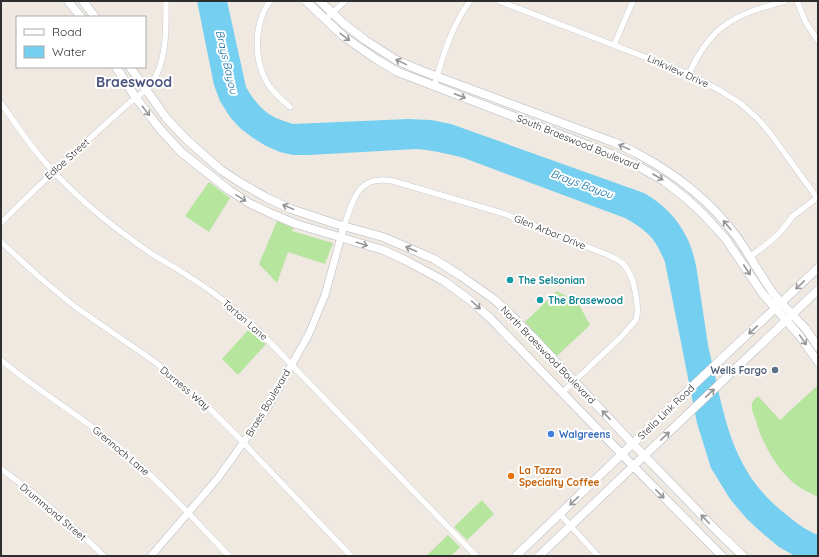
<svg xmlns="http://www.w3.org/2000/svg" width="819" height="557" viewBox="0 0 819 557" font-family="Quicksand,sans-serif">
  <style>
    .grass { fill: #b6e59e }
    .water { fill: #75cff0 }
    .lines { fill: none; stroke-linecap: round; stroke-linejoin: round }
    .minor-casing { stroke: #b4b7c1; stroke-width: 6 }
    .tertiary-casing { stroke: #b4b7c1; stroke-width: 8 }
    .secondary-casing { stroke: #b4b7c1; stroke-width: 9 }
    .minor { stroke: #fff; stroke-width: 5.5 }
    .tertiary { stroke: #fff; stroke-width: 7 }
    .secondary { stroke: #fff; stroke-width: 8 }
    .oneway { stroke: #969696 }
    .culture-dot { fill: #0f9aa8; stroke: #fff; stroke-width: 1.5 }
    .service-dot { fill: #5c6f8a; stroke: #fff; stroke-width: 1.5 }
    .shop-dot { fill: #3f7fe0; stroke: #fff; stroke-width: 1.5 }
    .food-dot { fill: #e8710a; stroke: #fff; stroke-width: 1.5 }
    .labels { text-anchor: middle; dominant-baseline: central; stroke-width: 4; stroke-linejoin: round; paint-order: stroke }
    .street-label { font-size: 10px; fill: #2e2e2e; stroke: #fff }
    .culture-label { font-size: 10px; font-weight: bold; fill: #0d838f; stroke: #fff; text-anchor: start }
    .service-label { font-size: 10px; font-weight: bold; fill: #4e5e75; stroke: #fff; text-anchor: end }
    .shop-label { font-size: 10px; font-weight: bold; fill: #366cbe; stroke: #fff; text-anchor: start }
    .food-label { font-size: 10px; font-weight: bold; fill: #c56008; stroke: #fff; text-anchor: start }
    .water-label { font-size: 11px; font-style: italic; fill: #0d6fa3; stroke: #fff }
    .district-label { font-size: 14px; font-weight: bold; fill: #4d5680; stroke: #fff }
  </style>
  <rect width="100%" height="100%" fill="#efe9e1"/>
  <g class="grass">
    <path d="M209 182 230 198 209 232 185 216Z"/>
    <path d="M277 221 293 228 292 231 333 243 325 264 288 252 277 283 259 264Z"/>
    <path d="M557 291 578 303 590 325 557 356 525 322Z"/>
    <path d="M249 329 266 344 238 375 222 359Z"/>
    <path d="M818 385V497C811 493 803 490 796 485 776 469 762 443 755 418 753 414 751 408 752 403 753 400 756 398 758 396L780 420Z"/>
    <path d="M482 500 494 514 467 540 454 527Z"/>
    <path d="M448 535 460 547 451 556H426Z"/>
  </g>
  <path class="water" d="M197 1H227L246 87C259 109 268 117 293 124L408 119 431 120 451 124 644 193C662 203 677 218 686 236 694 251 697 269 699 285 702 305 705 325 708 345 711 360 715 374 718 389 729 439 742 479 783 512 794 521 805 530 818 535V556H795L779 547 760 531 747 519 730 499 711 468 697 423 665 262C655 238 648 231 625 218L464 158C448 154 433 150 416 149L309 155H293L280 152 266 146 253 138 240 128 230 117 220 101 214 85Z"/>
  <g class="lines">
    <defs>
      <g id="minor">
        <path d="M270 1C253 25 253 63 270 87 276 95 283 101 290 107"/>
        <path d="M499 1 689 74 719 90 740 103 757 118 770 133 817 198"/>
        <path d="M797 1 805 21 818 41"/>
        <path d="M325 20 345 1"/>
        <path d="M614 45 633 1"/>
        <path d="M689 74C711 24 735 15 785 1"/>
        <path d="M434 86C443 56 451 27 470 1"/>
        <path d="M1 103C13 120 25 138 38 154 62 183 91 209 120 231 131 239 141 247 152 254 164 262 177 268 188 276 214 292 238 311 260 332L476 556"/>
        <path d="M1 223C36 187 73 154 110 120 116 115 122 109 128 104 139 95 149 89 156 76 167 53 166 26 166 1"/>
        <path d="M344 226C354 199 357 175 393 181L505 214 608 255C613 258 620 260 624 265 634 275 640 307 636 320L621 337 563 392"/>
        <path d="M1 242 38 276 74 306 155 362 207 406 236 435 351 556"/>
        <path d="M750 257 772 240 782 230 793 216 818 197"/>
        <path d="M1 360C37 390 77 414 114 443 156 477 192 517 229 556"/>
        <path d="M1 469 36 495 81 534 104 556"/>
        <path d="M560 514 598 556"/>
      </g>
      <path id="tertiary" d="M151 556 218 478 243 443 265 412 309 334 325 295 344 226"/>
      <g id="secondary">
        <path d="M68 1 81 17"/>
        <path d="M83 1 95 17"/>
        <path d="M306 1 343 36 376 59 398 72 611 154 638 166 664 181 687 199 704 215 725 238 763 294 799 335 818 362"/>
        <path d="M320 1 343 23 365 40 396 60 422 71 613 142C622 146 631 150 640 155 677 175 712 203 737 237 750 255 760 275 773 293 783 306 795 317 806 329 810 335 814 341 818 347"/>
        <path d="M116 67 136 98 160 129 181 152 229 190 249 203 272 214 296 224 383 250 405 260 444 281 471 301 491 319 639 472 722 556"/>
        <path d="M130 67 167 119 186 139 221 170 241 183 267 198 291 209 336 224 383 237 434 259 461 276 495 300 512 316 532 336 633 444 718 532 743 556"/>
        <path d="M516 556 680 398 818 268"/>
        <path d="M539 556 818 290"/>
      </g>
    </defs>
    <use href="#minor" class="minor-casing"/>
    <use href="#tertiary" class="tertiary-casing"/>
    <use href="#secondary" class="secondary-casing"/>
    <use href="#minor" class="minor"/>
    <use href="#tertiary" class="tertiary"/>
    <use href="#secondary" class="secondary"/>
  </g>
  <defs><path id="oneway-shaft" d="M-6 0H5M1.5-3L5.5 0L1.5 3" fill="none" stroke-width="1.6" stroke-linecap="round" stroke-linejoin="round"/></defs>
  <g class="oneway">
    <use href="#oneway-shaft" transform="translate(345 37) rotate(38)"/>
    <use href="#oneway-shaft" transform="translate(401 62) rotate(-154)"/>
    <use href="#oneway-shaft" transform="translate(460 96) rotate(21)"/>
    <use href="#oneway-shaft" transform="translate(146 111) rotate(52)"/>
    <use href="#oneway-shaft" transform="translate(624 147) rotate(-155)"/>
    <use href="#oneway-shaft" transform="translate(658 177) rotate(30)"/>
    <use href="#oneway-shaft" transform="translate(241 198) rotate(32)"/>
    <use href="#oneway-shaft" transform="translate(288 207) rotate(-157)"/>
    <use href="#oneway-shaft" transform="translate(727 225) rotate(-130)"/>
    <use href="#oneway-shaft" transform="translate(362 244) rotate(17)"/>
    <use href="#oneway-shaft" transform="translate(411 249) rotate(-156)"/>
    <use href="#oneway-shaft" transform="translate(747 270) rotate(57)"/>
    <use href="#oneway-shaft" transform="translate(800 285) rotate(136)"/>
    <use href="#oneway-shaft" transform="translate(476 305) rotate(42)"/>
    <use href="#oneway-shaft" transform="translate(753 330) rotate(137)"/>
    <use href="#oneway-shaft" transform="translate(803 340) rotate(55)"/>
    <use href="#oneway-shaft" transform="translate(710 393) rotate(-43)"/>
    <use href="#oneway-shaft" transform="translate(606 415) rotate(-133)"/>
    <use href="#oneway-shaft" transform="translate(665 436) rotate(-43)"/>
    <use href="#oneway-shaft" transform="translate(660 494) rotate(46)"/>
    <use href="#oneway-shaft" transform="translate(574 501) rotate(136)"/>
    <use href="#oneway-shaft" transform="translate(705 519) rotate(-134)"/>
  </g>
  <g class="culture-dot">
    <circle cx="510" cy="280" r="4"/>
    <circle cx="540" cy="300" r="4"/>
  </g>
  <circle class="service-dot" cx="775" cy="370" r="4"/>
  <circle class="shop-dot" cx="551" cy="434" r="4"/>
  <circle class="food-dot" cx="511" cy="476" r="4"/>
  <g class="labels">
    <g class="street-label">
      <text transform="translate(678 71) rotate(24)">Linkview Drive</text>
      <text transform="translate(578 142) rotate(22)">South Braeswood Boulevard</text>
      <text transform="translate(67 159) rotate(-42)">Edloe Street</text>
      <text transform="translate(550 232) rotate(22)">Glen Arbor Drive</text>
      <text transform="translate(245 320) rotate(41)">Tartan Lane</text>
      <text transform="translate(548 355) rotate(46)">North Braeswood Boulevard</text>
      <text transform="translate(185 388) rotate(40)">Durness Way</text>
      <text transform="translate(268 403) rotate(-59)">Braes Boulevard</text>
      <text transform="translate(666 412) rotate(-44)">Stella Link Road</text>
      <text transform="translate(121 451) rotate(40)">Grennoch Lane</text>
      <text transform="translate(53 512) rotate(40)">Drummond Street</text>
    </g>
    <g class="culture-label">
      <text x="518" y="280">The Selsonian</text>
      <text x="548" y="300">The Brasewood</text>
    </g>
    <g class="service-label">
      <text x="767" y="370">Wells Fargo</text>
    </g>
    <g class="shop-label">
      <text x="559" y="434">Walgreens</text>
    </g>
    <g class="food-label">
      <text x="519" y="470">La Tazza<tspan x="519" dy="12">Specialty Coffee</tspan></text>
    </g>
    <g class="water-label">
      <text transform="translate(227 62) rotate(77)">Brays Bayou</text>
      <text transform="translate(582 184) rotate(20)">Brays Bayou</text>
    </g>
    <g class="district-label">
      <text x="134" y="82">Braeswood</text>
    </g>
  </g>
  <rect width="819" height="557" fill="none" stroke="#2e2e2e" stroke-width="4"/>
  <rect x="16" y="16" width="130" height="52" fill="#ffffff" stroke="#ababab"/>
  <rect x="24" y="29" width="20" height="6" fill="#ffffff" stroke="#ababab"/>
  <text x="52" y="36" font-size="12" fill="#2e2e2e">Road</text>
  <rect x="24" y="46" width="20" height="12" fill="#75cff0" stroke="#ababab"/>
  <text x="52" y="56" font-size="12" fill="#2e2e2e">Water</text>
</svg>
